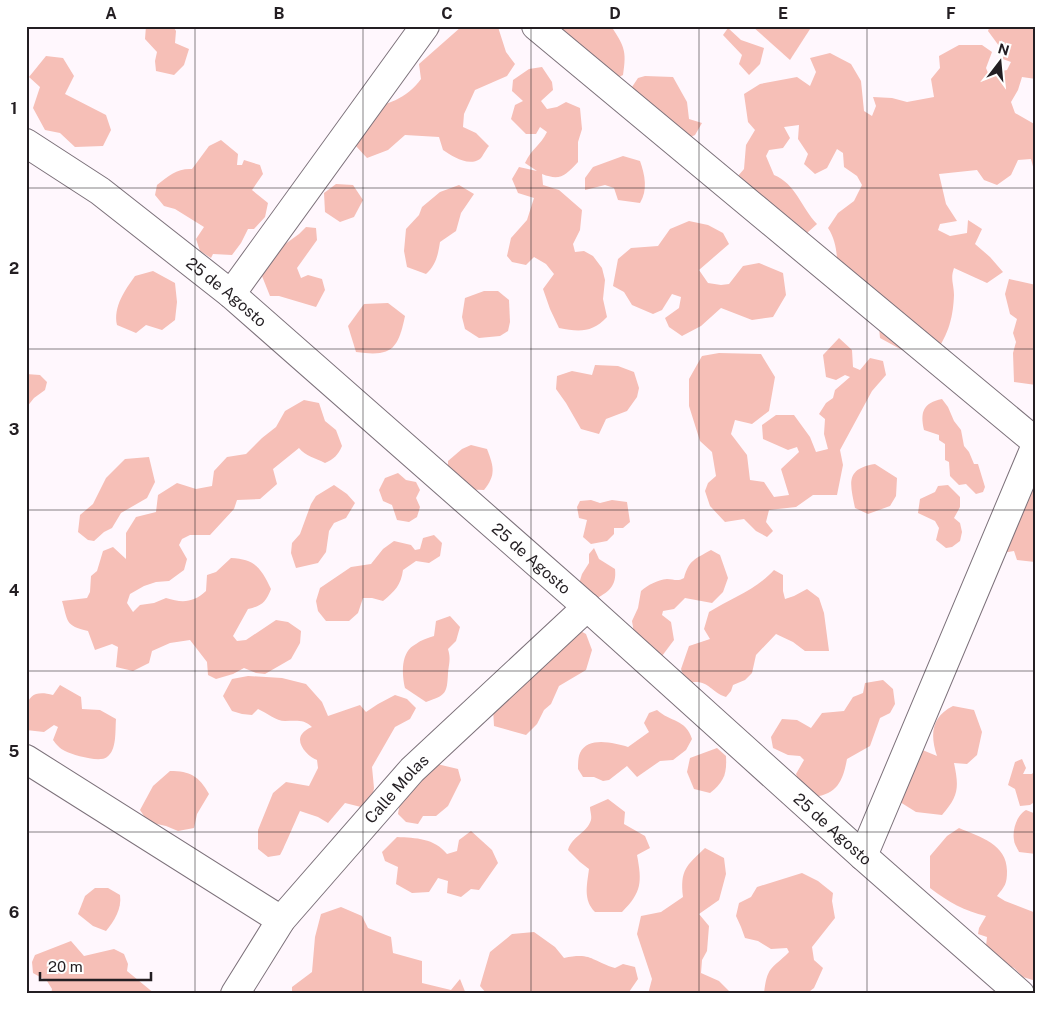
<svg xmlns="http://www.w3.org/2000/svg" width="1062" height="1020" viewBox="0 0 1062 1020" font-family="'Public Sans',sans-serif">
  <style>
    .green { fill: #f6bfb7 }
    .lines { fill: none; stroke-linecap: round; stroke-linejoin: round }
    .street-casing { stroke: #7c717a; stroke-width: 30 }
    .street { stroke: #fff; stroke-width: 28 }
    .grid { fill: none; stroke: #231e22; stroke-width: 1; stroke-opacity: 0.55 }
    .labels { text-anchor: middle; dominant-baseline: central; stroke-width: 4.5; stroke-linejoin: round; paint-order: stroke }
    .street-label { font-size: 16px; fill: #231e22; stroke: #fff }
    .neatline { fill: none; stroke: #231e22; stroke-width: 2 }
    .grid-label { font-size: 16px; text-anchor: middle; font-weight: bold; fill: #231e22 }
  </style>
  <rect width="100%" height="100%" fill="#fff7fd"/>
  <g class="green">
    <path d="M146 26H173L176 31 175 43 189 49 184 65 174 75 156 71 155 61 157 52 145 39Z"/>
    <path d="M467 26 498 27 506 52 515 64 507 76 475 90 464 114 463 127 476 133 489 146C486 149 483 156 480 159 468 167 452 156 443 150L439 137 405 135 388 150 367 158 355 145 363 110C386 105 407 99 421 79L419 64 461 27Z"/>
    <path d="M544 26H611C624 46 627 50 623 75L591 91 577 70Z"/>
    <path d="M752 26H812L790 60Z"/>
    <path d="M990 26H1036V79L1022 77 1018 90 1011 102 1015 113 1036 125V178L1031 159 1018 160 1011 175 997 185 984 180 977 170 939 174 946 204 957 221 940 224 938 230 950 236 967 233 968 220 982 229 975 244 990 257 1003 272 987 283 954 268C950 279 954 284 954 295 953 321 947 337 932 358L902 350 880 338 878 316 838 277C837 260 838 243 828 228L838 213 854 201 862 185 857 176 844 167 843 153 837 149 827 168 815 174 804 164 808 154 798 139 799 125 784 127 790 138 783 148 769 150 766 156 774 175C796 184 801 207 817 224L807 233 791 219 784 225 732 183 744 169 746 145 755 130 748 122 744 94 760 84 797 77 810 86 816 72 810 58 830 53 851 64 861 81 864 111 872 116 876 106 873 97 892 98 907 102 934 97 931 79 940 68 939 56 959 45H982L992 52 986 68 990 78 997 72 1007 70 1011 62 1000 58 1002 50 988 31Z"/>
    <path d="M728 28 741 40 764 48 760 64 749 75 739 64 742 55 723 35Z"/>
    <path d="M46 56 63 58 74 76 65 94 106 115 111 130 103 146 75 147 60 133 45 130 33 108 40 87 29 77Z"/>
    <path d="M542 67 552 82 553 90 541 101 547 109 557 107 566 102 580 108 582 129 578 142V162C565 176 560 181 542 174L543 185 559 190 582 210 580 230 573 244 575 252 584 251 593 256 602 268 605 280 603 299 607 317C592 333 579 332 559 328L550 309 543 289 554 274 546 264 534 257 526 265 512 262 507 256 511 238 527 220 534 198 518 193 512 179 519 167 537 171 525 163C532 148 540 146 547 132L540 127 536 134H526L511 119 515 105 523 101 512 91 513 80 529 69Z"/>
    <path d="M645 76 673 77 687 102 689 119 702 123 695 135 679 142 626 96 638 78Z"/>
    <path d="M221 140 238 154 237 165H242L244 160 260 165 263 174 252 190 268 203 265 217 254 229H248L241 243 232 255 213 254 211 258 200 251 196 239 204 227 175 209 164 206 155 195 157 185C168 176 178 168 192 169L209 146Z"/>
    <path d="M623 156 640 161C645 175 648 190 640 203L618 200 614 188 605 185 585 190V178L593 167Z"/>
    <path d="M336 184 353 185 363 200 354 217 340 222 325 212 324 193Z"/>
    <path d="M459 185 474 194 461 213 456 231 440 242C438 255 436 265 426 274L407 267 404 251 406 229 419 215 422 207 440 192Z"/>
    <path d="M689 221 708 225 723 233 729 244 699 270 708 283 721 285 729 284 743 266 759 263 783 273 786 295 773 317 752 320 721 308 701 326 682 336 669 327 665 318 679 308 681 297 672 294 662 310 653 314 632 305 624 292 613 286 618 259 631 248 658 246 670 229Z"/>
    <path d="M306 227 316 228 317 240 297 268 301 278 308 275 322 279 325 290 316 307 279 296H270L262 276 277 250 299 234Z"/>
    <path d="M153 271 175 283 177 302 175 320 162 330 146 325 136 333 117 325C113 307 125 290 135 276Z"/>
    <path d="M1009 279 1036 285V385L1014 382 1013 353 1016 342 1013 333 1017 319 1010 314 1005 294Z"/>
    <path d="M484 291H498L509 300 510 322 508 331 500 336 479 338 465 329 462 317 465 298Z"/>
    <path d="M388 303 405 316C398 350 391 357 356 352L348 326 364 304Z"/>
    <path d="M839 338 852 350 853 367 860 370 870 358 883 361 886 375 872 391 840 450 843 465 837 495H813L796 507 769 510 766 522 773 531 767 537 756 531 744 519 725 522 710 506 705 491 708 483 716 476 712 452 700 441 689 406V379L702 356 719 353 761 354 775 377 769 411 752 424 735 420 731 434 747 455 750 480 764 482 774 497 789 495 781 469 799 452 797 447 788 450 763 439 762 425 776 415H794L810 437 816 452 828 449 824 434 825 419 819 414 826 403 833 398 835 390 850 377 845 375 836 380 826 377 823 355Z"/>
    <path d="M595 365 618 366 634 372 639 388 637 397 627 411 606 419 599 434 581 429 566 403 556 389 557 376 572 371 592 375Z"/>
    <path d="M26 374 40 375 47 382 45 390 34 398 26 408Z"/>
    <path d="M942 399 948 407 954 421 961 430 964 446 969 452 974 464H978L985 487 983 492 976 494 966 484 959 485 950 476 949 462 945 460V444L939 440V435L924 430C920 412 923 403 942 399Z"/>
    <path d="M304 400 319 403 325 421 336 430 342 446C338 455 334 459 325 463 316 458 305 456 299 448L273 469 277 484 260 499 237 500 234 509 210 535H190L182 539 179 545 187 559 184 570 169 581 156 582 144 586 130 594 127 603 133 612 140 605 154 603 166 598C182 603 193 603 206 591L207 575 216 572 231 558C255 559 261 568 271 589 266 602 262 606 248 609L233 636 237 641 246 640 276 620 288 622 301 631 300 643 291 659 265 674 256 673 244 668 233 674 216 679 208 675 207 662 190 640 170 643 152 651 149 663 133 671 116 667 118 647 112 644 95 650 88 631C65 626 68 621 62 601L87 598 90 592 91 576 97 571 103 551 113 547 126 559V533L136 517 156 512 158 495 177 483 196 489 212 486 214 471 227 457 246 454 262 438 276 427 285 411Z"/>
    <path d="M471 445 487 449C494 467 496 475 484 490L458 489 448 482V461L462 449Z"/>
    <path d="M149 457 155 482 147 498 121 513 112 528 104 532 94 541 88 540 78 532 80 515 93 504 106 478 125 459Z"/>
    <path d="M875 464 897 478 896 496 890 506 868 514 855 508C850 483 845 469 875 464Z"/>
    <path d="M1036 466V561L1035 562 1017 560 1014 551 1002 553Z"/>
    <path d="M398 473 406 480 416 482 420 490 416 498 420 507 417 517 409 522 397 520 392 505 383 501 379 490 385 478Z"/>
    <path d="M334 485 347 494 355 503 346 518 334 523 329 531 326 552 318 563 296 568 291 553 292 543 300 534 311 504 316 496Z"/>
    <path d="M948 485 960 497V507L954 518 960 523 962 532 960 541 952 547 946 548 936 540 939 528 935 521 918 513 920 499 935 492 938 486Z"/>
    <path d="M591 500 600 503 612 500 627 502 630 522 623 528H614V534L607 541 591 544 583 537 587 520 579 518 577 507 580 501Z"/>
    <path d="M434 535 442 543 440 556 429 563 416 561 403 570C401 585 395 591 383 601L372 598H363L358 613 349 621H326L318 611 316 601 320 588 351 567 371 564 383 549 394 541 411 545 415 550 420 549 423 538Z"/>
    <path d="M594 548 599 559 615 569C617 587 608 592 594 600L577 590 582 574 589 563V554Z"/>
    <path d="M711 550 720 555 728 578 723 592 712 603 685 598 674 609 663 611 662 615 671 622 674 640 662 656 647 652 635 639 632 621 638 608 641 591C648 585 657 580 667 579 674 579 677 582 684 578 689 560 695 559 711 550Z"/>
    <path d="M774 570 783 575V591L785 599 794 596 807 589 819 598 824 613 829 651H805L793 642 776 634 756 655 752 673 745 680 733 685 731 691 726 697C708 691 710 678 686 683L681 669 689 646 710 639 704 629 709 612C731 598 756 590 774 570Z"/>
    <path d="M450 616 460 627 456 641 448 649C451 659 449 663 448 673 447 694 446 695 426 702L405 688C402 674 400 652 416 644 421 640 428 638 434 636L436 621Z"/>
    <path d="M575 628 586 634 592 650 586 670 559 686 551 704 544 710 537 724 526 735 494 726 493 708Z"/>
    <path d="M248 676 282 678 306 684 322 702 328 716 360 705 366 712 378 704 395 695 407 699 416 708 410 719 395 727 372 767 374 788 371 804 361 807 345 803 328 823 318 817 300 811C297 817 282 853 280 855 277 856 271 856 268 857L258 849V830L273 793 286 782 309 786 318 768 317 760C308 757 295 743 302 734 304 731 309 728 312 727 304 719 296 721 285 721 276 721 267 713 258 709L252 715 242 714 232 711 223 696 232 679Z"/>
    <path d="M883 680 893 689 895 704 890 713 880 718 870 746 847 759C843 780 838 794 814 797L801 787 796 774 804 760 800 756 788 755 773 748 771 737 782 719 797 720 811 728 822 713 844 711 853 697 863 693 865 683Z"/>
    <path d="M60 685 81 697 82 709 100 710 116 719C115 731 117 750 107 757 100 763 73 755 65 751 60 749 56 744 53 740L58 727 54 725 44 732 26 730C26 709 23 687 53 695Z"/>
    <path d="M953 706 974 710 982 732 977 755 967 764 954 763C959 787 959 796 942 815L916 812 900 802 920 749 937 756C930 735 931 717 953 706Z"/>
    <path d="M657 710C670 722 686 719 692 739L686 750 673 760 660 761 637 777 627 766 609 780 603 781 594 777H583L578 769C578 765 578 757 580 753 588 736 614 743 628 747L649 732 644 723 649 713Z"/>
    <path d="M717 748 726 756C727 774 724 782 710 793L694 789 687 772 690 758Z"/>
    <path d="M1022 759 1026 768 1023 774H1032L1036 769V801L1030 805 1020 806 1015 789 1008 785 1015 762Z"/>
    <path d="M437 764 458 769 461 780 448 806 436 816H423L418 824 406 822 398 814 402 789Z"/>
    <path d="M170 771C190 771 199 776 209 794L197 814 194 828 178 831 166 826 148 822 140 810 153 786Z"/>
    <path d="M608 799 625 812 624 824 645 836 650 848 637 855C642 882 642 892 622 912H595C583 900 587 885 589 869L580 862 568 850C572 836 587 833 591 820 592 816 590 811 590 807Z"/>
    <path d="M1026 810 1036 814V854L1019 852C1018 849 1014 844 1014 840 1012 830 1017 815 1026 810Z"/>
    <path d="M959 828C980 837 1007 844 1007 871 1007 884 1005 886 997 896L1005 901 1036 913V981L1023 977 1014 968 997 961 986 946 987 937 978 934 979 928 986 916C965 911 948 902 930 888V856L947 836Z"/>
    <path d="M471 831 492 850 498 863 479 890 471 889 461 897 447 893 448 881 438 878 429 892 412 893 396 884 398 867 385 861 382 852 397 837C416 838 434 838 447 854L457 851 459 840Z"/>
    <path d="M705 848 724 858 726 874 719 900 699 914 709 926 707 951 702 960 701 973 719 981 732 994H648L652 979 637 934 641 916 661 912 683 897C680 870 686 866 705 848Z"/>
    <path d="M802 873 818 881 833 893 832 901 835 918 812 947 814 960 823 968 814 988 806 994H764C767 966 771 970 789 952L787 948 771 949 758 941 745 938 741 927 736 916 739 903 751 897 757 887Z"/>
    <path d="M95 888H108L120 895C122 909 114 921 106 931L93 926 78 914 85 896Z"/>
    <path d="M341 907 362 916 368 928 391 937 393 953 422 961V983L451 990 460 979 466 994H292V987L312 972 315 937 321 914Z"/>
    <path d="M534 932 555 947 564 958C592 952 591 961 615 968L623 964 635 967 638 979 629 992 614 994H487L480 986 490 952 512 934Z"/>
    <path d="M71 941 84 956 114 949 124 954 128 964 127 971 155 994H51L52 989 47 981 33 973 32 962 35 955Z"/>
  </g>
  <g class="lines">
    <defs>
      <g id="street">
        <path d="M536 26 1036 442"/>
        <path id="s1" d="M26 143 100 191 231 294 587 607 863 856 1020 994"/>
        <path d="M231 294 425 26"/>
        <path d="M26 759 281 920"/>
        <path d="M863 856 1036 445"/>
        <path id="s2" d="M235 994 281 920 412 770 587 607"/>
      </g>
    </defs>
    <use href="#street" class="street-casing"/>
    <use href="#street" class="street"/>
  </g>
  <path class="grid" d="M195 26V994M363 26V994M531 26V994M699 26V994M867 26V994M26 188H1036M26 349H1036M26 510H1036M26 671H1036M26 832H1036"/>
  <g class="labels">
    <g class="street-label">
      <text stroke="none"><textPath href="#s1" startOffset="250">25 de Agosto</textPath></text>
      <text stroke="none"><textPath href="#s1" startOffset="655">25 de Agosto</textPath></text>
      <text stroke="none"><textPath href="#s2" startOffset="262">Calle Molas</textPath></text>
      <text stroke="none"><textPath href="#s1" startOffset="1060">25 de Agosto</textPath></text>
    </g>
  </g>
  <rect width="1062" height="1020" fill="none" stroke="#ffffff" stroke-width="55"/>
  <g transform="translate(1000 62) rotate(16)" stroke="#ffffff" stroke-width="4" paint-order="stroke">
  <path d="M0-4L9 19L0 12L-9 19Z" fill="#231e22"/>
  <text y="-8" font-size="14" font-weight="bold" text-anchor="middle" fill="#231e22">N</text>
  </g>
  <path d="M40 972v8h111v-8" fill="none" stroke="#231e22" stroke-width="2.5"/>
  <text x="48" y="972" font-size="15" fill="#231e22" stroke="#ffffff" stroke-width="4" paint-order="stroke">20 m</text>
  <rect x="28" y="28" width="1006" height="964" class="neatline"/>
  <g class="grid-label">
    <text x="111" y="19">A</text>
    <text x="279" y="19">B</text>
    <text x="447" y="19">C</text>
    <text x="615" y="19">D</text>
    <text x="783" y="19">E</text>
    <text x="951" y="19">F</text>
    <text x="14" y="114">1</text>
    <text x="14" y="274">2</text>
    <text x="14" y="435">3</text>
    <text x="14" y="596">4</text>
    <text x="14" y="757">5</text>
    <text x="14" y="918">6</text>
  </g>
</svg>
